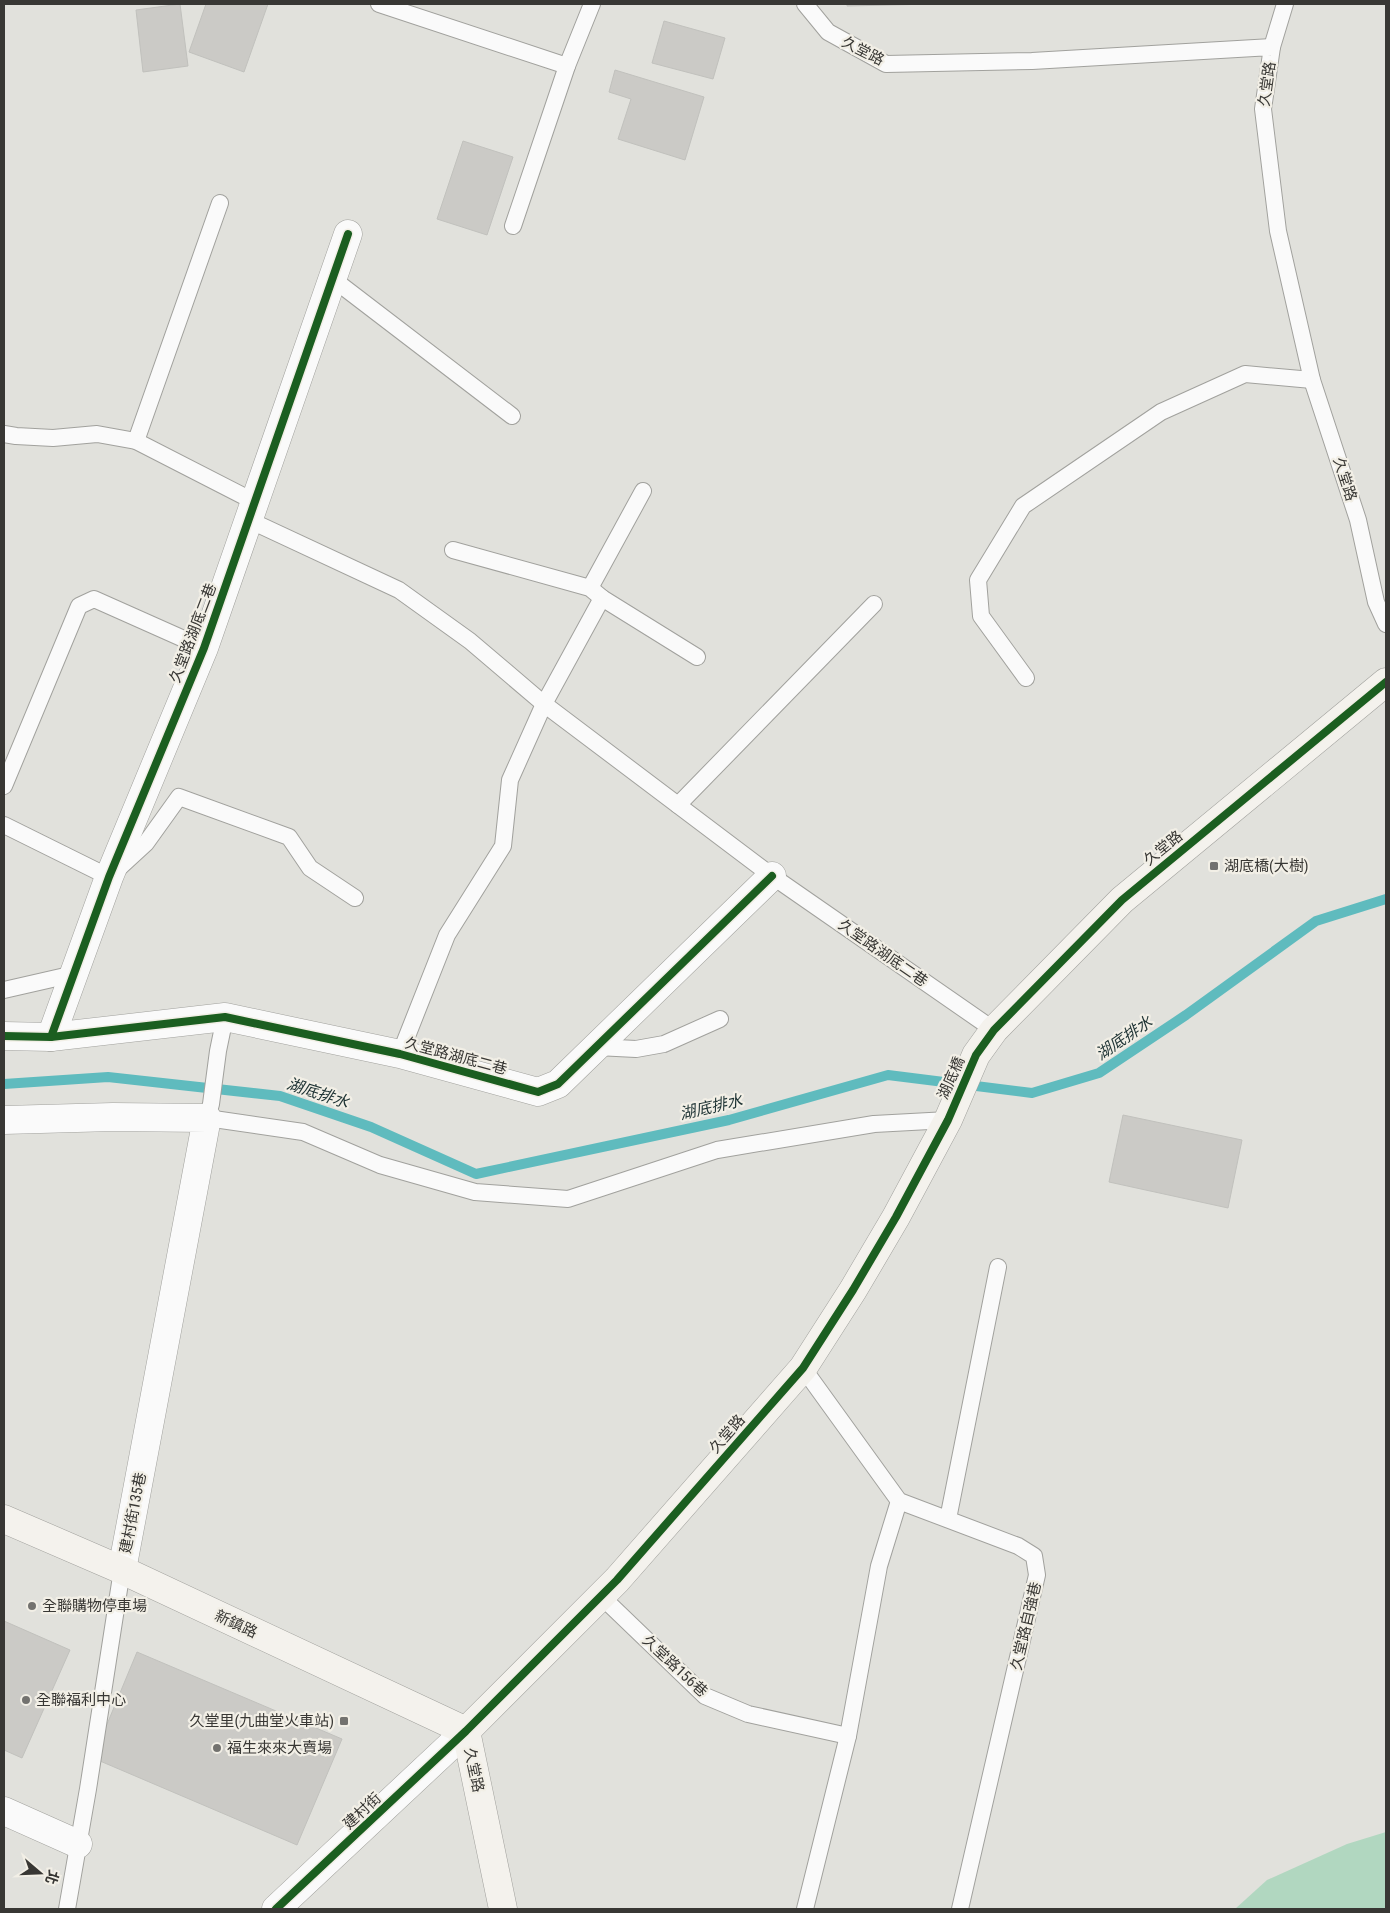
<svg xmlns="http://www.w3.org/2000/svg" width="1390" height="1913" viewBox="0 0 1390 1913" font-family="'Roboto Condensed','Noto Sans TC',sans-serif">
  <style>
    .green { fill: #b1d7c0 }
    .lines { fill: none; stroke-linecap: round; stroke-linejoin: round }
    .stream { stroke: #5fbbbe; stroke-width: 10 }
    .building { fill: #cbcac6; stroke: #c1c1bd }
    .lane-casing { stroke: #a1a19d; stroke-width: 18 }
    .street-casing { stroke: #a1a19d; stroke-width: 29 }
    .secondary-casing { stroke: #a1a19d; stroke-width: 29 }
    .lane { stroke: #fafafa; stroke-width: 16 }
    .street { stroke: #fafafa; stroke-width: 28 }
    .secondary { stroke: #f4f2ed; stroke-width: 28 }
    .cycleway-casing { stroke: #f2efe6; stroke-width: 11 }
    .cycleway { stroke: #1b5e20; stroke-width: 8 }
    .poi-dot { fill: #73726f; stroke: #f2efe6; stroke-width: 2 }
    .labels { text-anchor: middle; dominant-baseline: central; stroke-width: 4.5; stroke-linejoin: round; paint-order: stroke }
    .street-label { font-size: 15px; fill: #383734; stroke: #f2efe6 }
    .poi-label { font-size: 15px; fill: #383734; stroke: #f2efe6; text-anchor: start }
    .water-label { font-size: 16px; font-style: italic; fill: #1d3233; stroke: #f2efe6 }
  </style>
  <rect width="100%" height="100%" fill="#e1e1dc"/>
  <path class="green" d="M1386 1832V1909H1235L1267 1880 1347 1844Z"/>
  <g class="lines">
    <path class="stream" d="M4 1084 108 1077 280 1096 371 1127 476 1174 729 1120 888 1075 1032 1093 1099 1073 1186 1015 1316 921 1386 899"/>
  </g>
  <g class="building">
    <path d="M180 4 188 66 143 72 136 10Z"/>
    <path d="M206 4H268L244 72 189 52Z"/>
    <path d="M847 4H932L847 6Z"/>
    <path d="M664 21 725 38 713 79 652 63Z"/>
    <path d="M615 70 704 97 685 160 618 139 631 99 609 92Z"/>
    <path d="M463 141 513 157 487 235 437 219Z"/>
    <path d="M1123 1115 1242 1140 1228 1208 1109 1182Z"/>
    <path d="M4 1621 70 1650 22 1758 4 1750Z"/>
    <path d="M137 1652 342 1739 297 1845 93 1758Z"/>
  </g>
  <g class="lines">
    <defs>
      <g id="lane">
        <path d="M379 4 567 66"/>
        <path d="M805 4 828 32 886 64 1032 61 1272 47 1263 109 1278 231 1312 380 1358 520 1376 602 1386 624"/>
        <path d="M1272 47 1285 4"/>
        <path d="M513 226 567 66 592 4"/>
        <path d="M333 279 512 416"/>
        <path d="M4 434 16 436 53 438 97 434 136 441 255 502"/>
        <path d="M136 441 220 203"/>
        <path d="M249 520 399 590 470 641 544 704 772 876 994 1030"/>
        <path d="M453 550 590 588 602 598"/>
        <path d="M590 588 643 491"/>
        <path d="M1026 678 981 616 978 580 1023 506 1161 412 1245 374 1312 380"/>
        <path d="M4 786 79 606 94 599 204 648"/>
        <path d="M678 805 874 604"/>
        <path d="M4 825 109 877 146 843 179 797 289 837 310 868 355 898"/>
        <path d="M4 990 74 974"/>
        <path d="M225 1017 218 1051 211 1104 207 1118 303 1132 380 1165 475 1192 568 1199 717 1150 874 1124 948 1120"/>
        <path d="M597 1047 636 1049 664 1044 720 1019"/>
        <path d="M400 1054 447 935 503 846 510 780 544 704 602 598 697 657"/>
        <path d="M803 1368 899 1501 1018 1546 1034 1556 1037 1575 960 1909"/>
        <path d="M948 1519 998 1267"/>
        <path d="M601 1596 705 1696 748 1714 848 1736"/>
        <path d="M67 1909 88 1789 122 1570"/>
        <path d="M805 1909 848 1736 879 1566 899 1501"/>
      </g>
      <g id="street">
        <path d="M4 1036 51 1037 225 1017 400 1054 538 1092 558 1084 772 876"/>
        <path d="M51 1037 109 877 204 648 348 234"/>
        <path d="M4 1120 113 1117 207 1118 122 1570"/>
        <path d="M4 1811 78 1844"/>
        <path d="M276 1909 466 1731"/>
      </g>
      <g id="secondary">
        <path d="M4 1519 122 1570 466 1731"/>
        <path d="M466 1731 617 1580 803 1368 853 1290 896 1217 948 1120 976 1055 994 1030 1122 900 1386 682"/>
        <path d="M466 1731 503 1909"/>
      </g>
    </defs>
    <use href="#lane" class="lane-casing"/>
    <use href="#street" class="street-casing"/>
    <use href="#secondary" class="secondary-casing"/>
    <use href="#lane" class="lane"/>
    <use href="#street" class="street"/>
    <use href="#secondary" class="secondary"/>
    <defs>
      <g id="cycleway">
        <path d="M4 1036 51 1037 225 1017 400 1054 538 1092 558 1084 772 876"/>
        <path d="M51 1037 109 877 204 648 348 234"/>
        <path d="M276 1909 466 1731 617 1580 803 1368 853 1290 896 1217 948 1120 976 1055 994 1030 1122 900 1386 682"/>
      </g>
    </defs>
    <use href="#cycleway" class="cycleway-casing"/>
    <use href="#cycleway" class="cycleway"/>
  </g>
  <g class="poi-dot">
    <rect x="1209" y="861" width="10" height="10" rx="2.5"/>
    <circle cx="32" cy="1606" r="5"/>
    <circle cx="26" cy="1700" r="5"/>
    <rect x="339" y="1716" width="10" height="10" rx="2.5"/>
    <circle cx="217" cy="1748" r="5"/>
  </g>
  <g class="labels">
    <g class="street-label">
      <text transform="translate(863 51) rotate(27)">久堂路</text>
      <text transform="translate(1267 84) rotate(-82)">久堂路</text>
      <text transform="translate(1345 479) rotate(72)">久堂路</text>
      <text transform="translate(193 633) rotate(-69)">久堂路湖底二巷</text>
      <text transform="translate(1163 848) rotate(-39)">久堂路</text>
      <text transform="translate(883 953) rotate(35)">久堂路湖底二巷</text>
      <text transform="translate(456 1056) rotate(15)">久堂路湖底二巷</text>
      <text transform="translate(951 1078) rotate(-66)">湖底橋</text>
      <text transform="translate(727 1434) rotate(-49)">久堂路</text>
      <text transform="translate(133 1513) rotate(-79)">建村街135巷</text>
      <text transform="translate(236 1624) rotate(25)">新鎮路</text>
      <text transform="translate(1026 1626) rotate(-77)">久堂路自強巷</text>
      <text transform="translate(675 1666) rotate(43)">久堂路156巷</text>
      <text transform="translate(474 1770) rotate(78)">久堂路</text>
      <text transform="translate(362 1811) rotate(-43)">建村街</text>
    </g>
    <g class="poi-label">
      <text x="1224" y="866">湖底橋(大樹)</text>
      <text x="42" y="1606">全聯購物停車場</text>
      <text x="36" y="1700">全聯福利中心</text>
      <text x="334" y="1721" text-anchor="end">久堂里(九曲堂火車站)</text>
      <text x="227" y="1748">福生來來大賣場</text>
    </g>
    <g class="water-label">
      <text transform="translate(1124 1038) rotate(-34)">湖底排水</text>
      <text transform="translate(318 1093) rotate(18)">湖底排水</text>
      <text transform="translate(711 1107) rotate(-13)">湖底排水</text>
    </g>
  </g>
  <rect width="1390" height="1913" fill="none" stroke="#383734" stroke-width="10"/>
  <g transform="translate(40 1873) rotate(109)" stroke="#f2efe6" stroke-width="4" paint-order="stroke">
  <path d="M0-4L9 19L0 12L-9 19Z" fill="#383734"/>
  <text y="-8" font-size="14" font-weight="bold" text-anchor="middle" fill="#383734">北</text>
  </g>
</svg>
